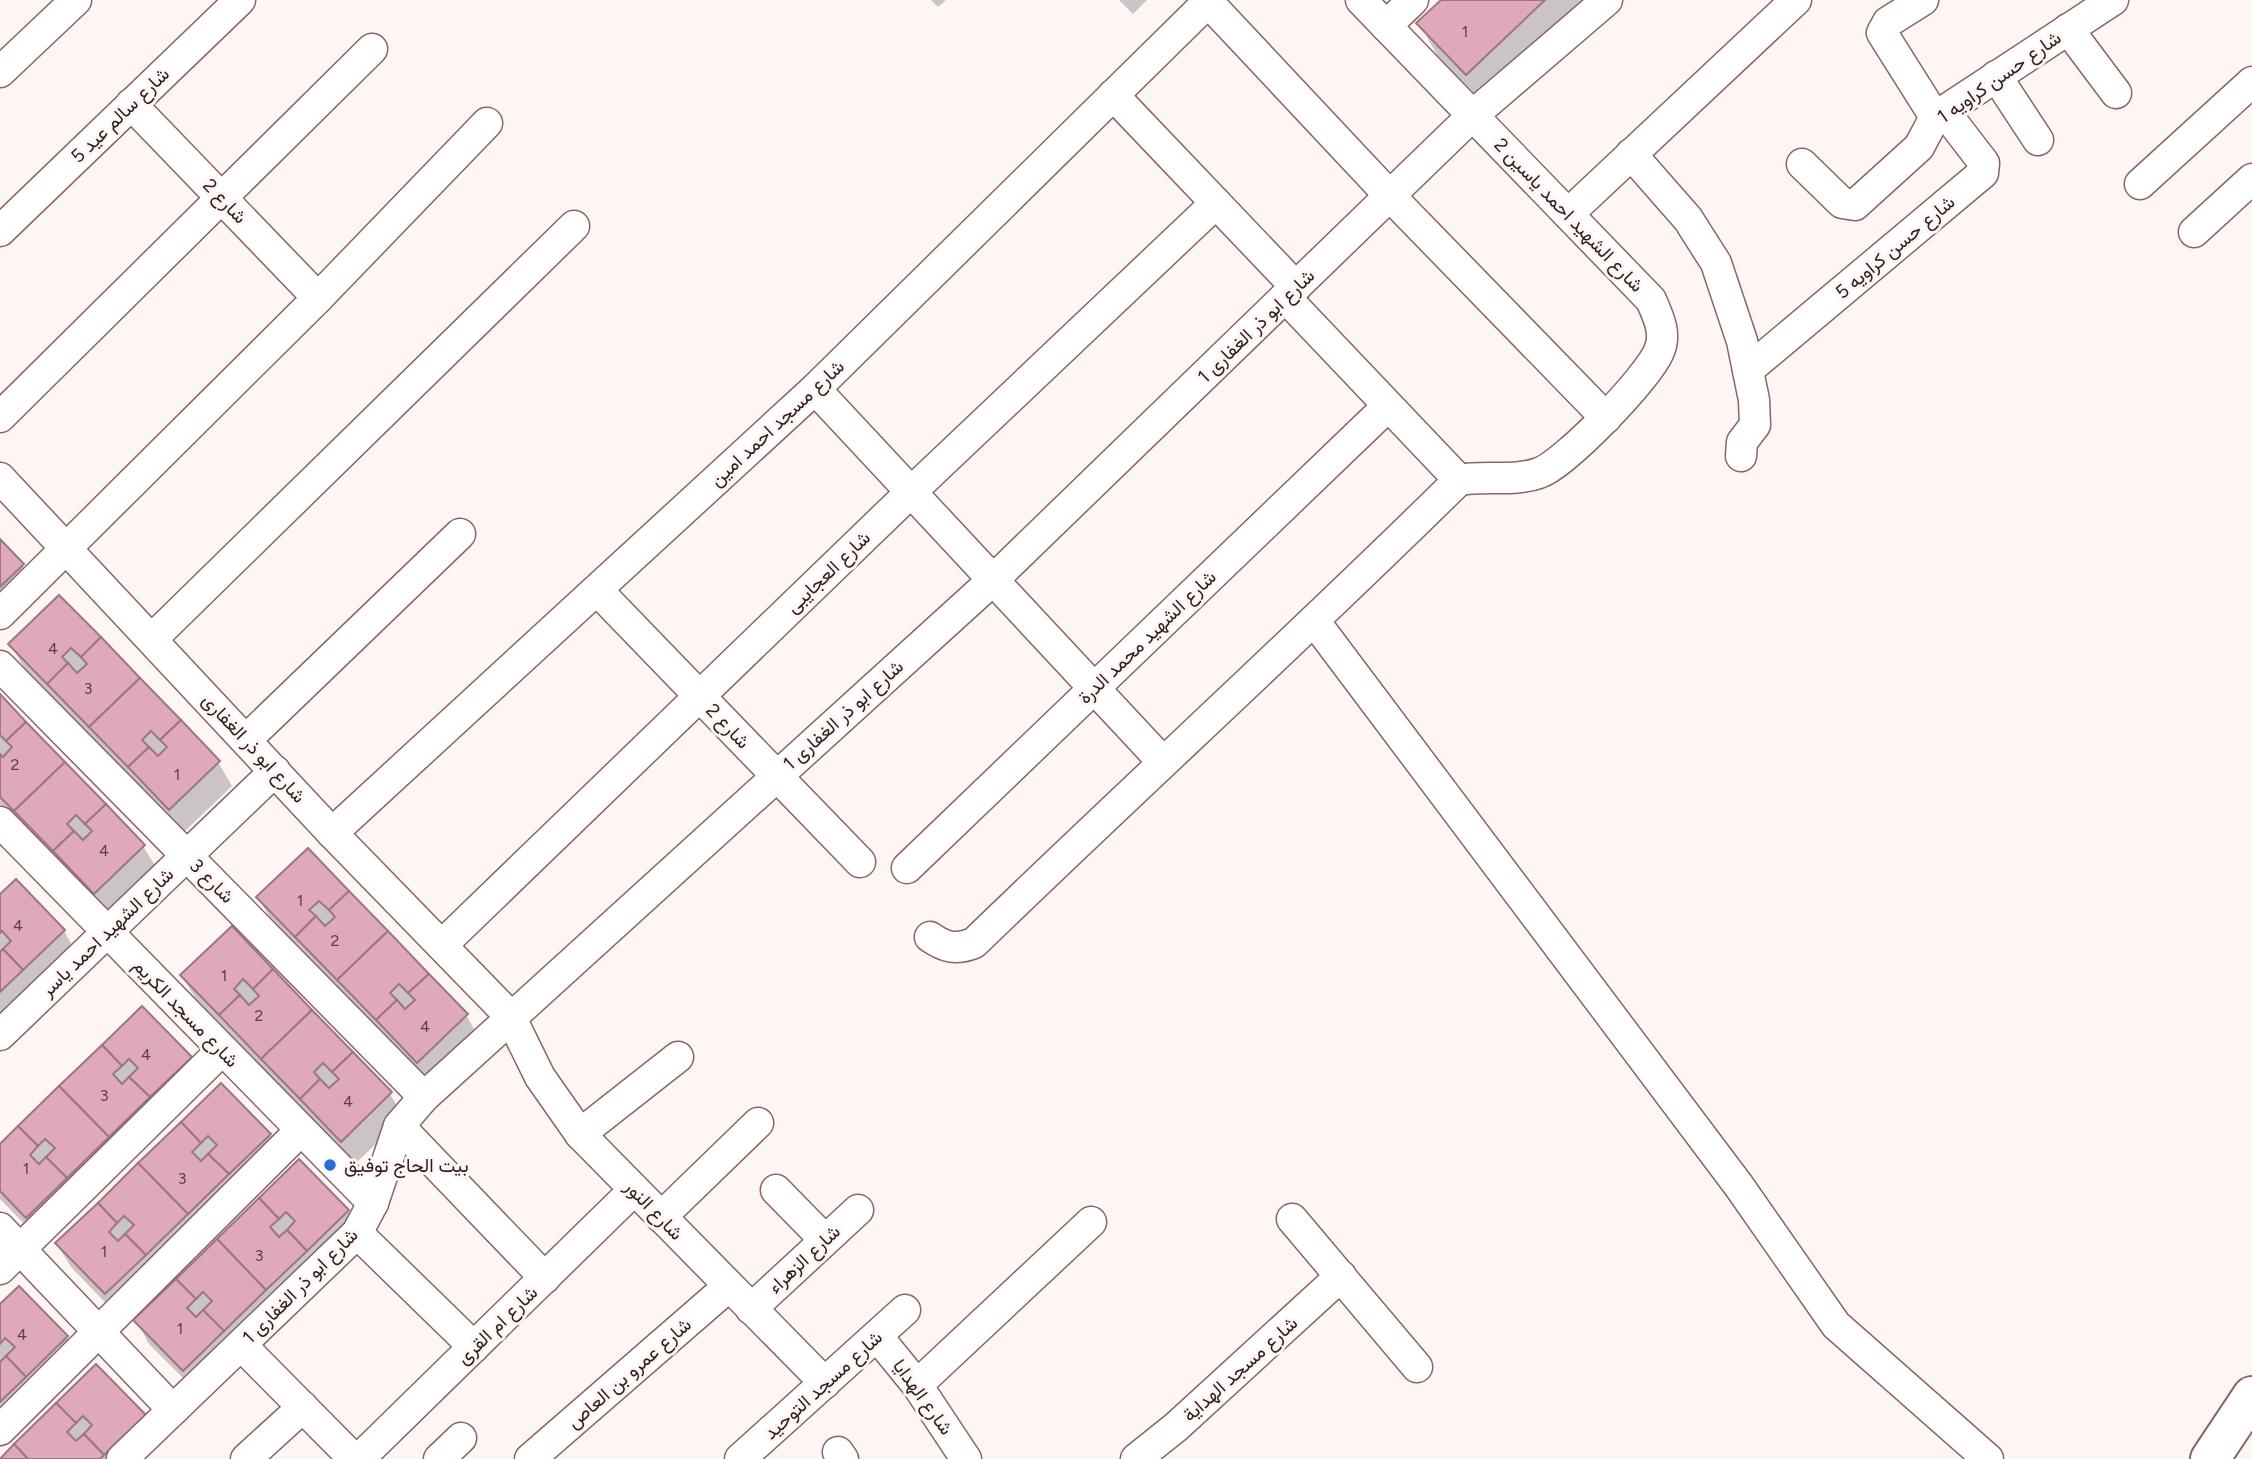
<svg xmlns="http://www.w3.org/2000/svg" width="2252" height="1459" viewBox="0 0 2252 1459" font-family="Figtree,Vazirmatn,sans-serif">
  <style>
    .shadow { fill: #0003 }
    .building { fill: #dfa9ba; stroke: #9c7783; stroke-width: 2 }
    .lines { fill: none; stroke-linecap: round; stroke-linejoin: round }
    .minor-casing { stroke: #8a6563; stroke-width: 33 }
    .primary-casing { stroke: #8a6563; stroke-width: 42 }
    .minor { stroke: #fff; stroke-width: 30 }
    .primary { stroke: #fff; stroke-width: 38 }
    .poi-dot { fill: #296bd8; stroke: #fef6f5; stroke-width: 2.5 }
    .labels { text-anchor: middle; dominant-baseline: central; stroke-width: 6; stroke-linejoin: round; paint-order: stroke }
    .number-label { font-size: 16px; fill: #5a4144 }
    .street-label { font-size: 19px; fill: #2d1e1d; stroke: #fef6f5 }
    .poi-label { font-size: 19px; fill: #2d1e1d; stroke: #fef6f5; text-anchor: start }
  </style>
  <rect width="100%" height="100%" fill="#fef6f5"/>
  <g class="shadow">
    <path d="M931 0H946L938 7Z"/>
    <path d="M1119 0H1147L1133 14Z"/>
    <path d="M1443 0H1596L1485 105 1437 55 1419 23Z"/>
    <path d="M0 542 22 565 36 589 0 623Z"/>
    <path d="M59 597 218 762 232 786 183 833 24 668 11 644Z"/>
    <path d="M0 697 143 846 157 869 108 916 0 804Z"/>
    <path d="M308 850 466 1015 480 1039 431 1086 272 921 258 897Z"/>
    <path d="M0 896 64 931 77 954 0 1029Z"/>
    <path d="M231 929 390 1094 404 1117 355 1164 196 999 182 976Z"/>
    <path d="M142 1009 191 1058 204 1082 40 1240 0 1199V1146Z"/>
    <path d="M221 1085 270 1135 283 1158 119 1317 71 1267 57 1244Z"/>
    <path d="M299 1162 348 1211 361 1235 198 1393 149 1344 136 1320Z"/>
    <path d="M19 1288 67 1337 81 1361 0 1439V1307Z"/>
    <path d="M96 1366 145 1416 158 1439 138 1459H0Z"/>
  </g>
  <g class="building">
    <path d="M1441 0H1545L1466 75 1416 23Z"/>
    <path d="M0 539 24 564 0 587Z"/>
    <path d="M59 595 101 637 81 657 71 648 62 657 68 663 47 684 8 644Z"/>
    <path d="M101 637 140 678 89 727 47 684 68 663 77 673 87 664 81 657Z"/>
    <path d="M140 678 181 720 160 740 151 731 142 740 149 747 128 767 89 727Z"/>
    <path d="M0 694 26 722 6 741 0 735Z"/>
    <path d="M181 720 220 761 169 810 128 767 149 747 158 756 167 747 160 740Z"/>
    <path d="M26 722 65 762 14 811 0 797V754L3 757 12 747 6 741Z"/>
    <path d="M65 762 106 804 85 824 76 815 67 824 74 831 53 851 14 811Z"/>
    <path d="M106 804 145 845 94 894 53 851 74 831 83 840 92 831 85 824Z"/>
    <path d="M308 848 349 891 329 910 319 901 309 910 316 916 295 937 256 897Z"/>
    <path d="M16 879 65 930 23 970 3 949 11 941 2 931 0 933V894Z"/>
    <path d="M349 891 388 931 337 980 295 937 316 916 325 926 335 917 329 910Z"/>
    <path d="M232 926 273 969 253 989 243 979 234 989 240 995 219 1015 180 975Z"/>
    <path d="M388 931 429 974 408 993 399 984 390 993 397 1000 376 1020 337 980Z"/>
    <path d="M3 949 23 970 0 992V952Z"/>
    <path d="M273 969 312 1010 261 1059 219 1015 240 995 249 1005 259 996 253 989Z"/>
    <path d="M429 974 468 1014 417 1063 376 1020 397 1000 405 1009 415 1000 408 993Z"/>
    <path d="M142 1006 192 1057 150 1097 129 1077 138 1068 129 1059 122 1066 102 1045Z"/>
    <path d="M312 1010 353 1052 332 1072 323 1063 314 1072 320 1079 300 1099 261 1059Z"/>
    <path d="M102 1045 122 1066 113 1074 122 1084 129 1077 150 1097 109 1137 59 1086Z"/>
    <path d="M353 1052 392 1092 341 1142 300 1099 320 1079 329 1088 339 1079 332 1072Z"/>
    <path d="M221 1083 271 1134 229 1174 208 1154 217 1145 208 1136 201 1143 181 1122Z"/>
    <path d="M59 1086 109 1137 67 1178 46 1157 55 1148 45 1139 38 1146 18 1126Z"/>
    <path d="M181 1122 201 1143 192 1152 201 1161 208 1154 229 1174 188 1214 138 1163Z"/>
    <path d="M18 1126 38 1146 30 1155 39 1164 46 1157 67 1178 26 1218 0 1191V1144Z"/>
    <path d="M299 1159 349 1210 307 1251 287 1230 295 1221 286 1212 279 1219 259 1198Z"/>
    <path d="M138 1163 188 1214 146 1255 125 1234 134 1225 124 1216 117 1223 98 1203Z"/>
    <path d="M259 1198 279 1219 270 1227 279 1237 287 1230 307 1251 266 1290 217 1239Z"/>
    <path d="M98 1203 117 1223 109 1232 118 1241 125 1234 146 1255 105 1294 55 1243Z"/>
    <path d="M217 1239 266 1290 224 1331 203 1310 212 1301 203 1292 196 1299 176 1279Z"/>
    <path d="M176 1279 196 1299 187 1308 196 1317 203 1310 224 1331 183 1371 133 1320Z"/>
    <path d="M19 1286 68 1336 26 1377 6 1356 15 1347 5 1338 0 1344V1304Z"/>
    <path d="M6 1356 26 1377 0 1402V1362Z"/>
    <path d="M96 1364 146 1415 104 1455 84 1434 92 1425 83 1416 76 1423 56 1403Z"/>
    <path d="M56 1403 76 1423 67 1432 76 1441 84 1434 104 1455 100 1459H28L14 1444Z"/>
    <path d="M14 1444 28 1459H0Z"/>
  </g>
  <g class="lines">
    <defs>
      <g id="minor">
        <path d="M1361 0 1651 300C1658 316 1667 334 1659 351 1649 377 1565 464 1539 473 1515 482 1484 475 1459 480"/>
        <path d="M1923 0 1888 22 1882 33 1935 117"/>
        <path d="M1208 2 1391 197 1606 418"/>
        <path d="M1386 26 1413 0"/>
        <path d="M2068 29 2116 93"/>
        <path d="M0 72 76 0"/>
        <path d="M1996 76 2038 140"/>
        <path d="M1113 95 1296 287"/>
        <path d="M131 104 318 298"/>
        <path d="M1631 154 1688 219 1716 263 1742 341 1754 400 1755 425 1742 442 1741 456"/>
        <path d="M1802 164 1842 203 1855 205 1919 147 1935 117 2113 0"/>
        <path d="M2140 184 2252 82"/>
        <path d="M1568 214 1796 0"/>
        <path d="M0 231 240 0"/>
        <path d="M2194 232 2252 179"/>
        <path d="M1285 297 1459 480"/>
        <path d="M1748 370 1983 173 1984 163 1944 111"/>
        <path d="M815 389 1162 761"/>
        <path d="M0 417 372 49"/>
        <path d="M0 478 332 833 510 1016 540 1077 580 1134 825 1383"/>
        <path d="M597 590 860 862"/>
        <path d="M0 614 318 298 487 123"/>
        <path d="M1315 622 1739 1186 1836 1325 1988 1459"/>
        <path d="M152 639 574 226"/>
        <path d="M0 666 424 1097"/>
        <path d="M247 739 460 534"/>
        <path d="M0 822 373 1203"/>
        <path d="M332 833 815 389 1210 0"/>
        <path d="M907 868 1388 406"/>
        <path d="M930 937C946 948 956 950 974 943 1135 787 1300 637 1459 480"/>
        <path d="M443 944 911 492 1216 203"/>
        <path d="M0 1035 275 771"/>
        <path d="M399 1126 545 1278"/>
        <path d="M580 1134 678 1057"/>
        <path d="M776 1190 825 1240"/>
        <path d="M661 1217 758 1123"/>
        <path d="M1292 1219 1417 1367"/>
        <path d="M0 1228 173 1410"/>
        <path d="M357 1233 474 1347"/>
        <path d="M0 1269 222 1050"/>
        <path d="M751 1309 858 1210"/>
        <path d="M877 1336 917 1385 966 1459"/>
        <path d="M241 1345 354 1459"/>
        <path d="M917 1385 1091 1222"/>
        <path d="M0 1430 301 1130"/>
        <path d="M838 1452 843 1459"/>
        <path d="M122 1459 357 1233 373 1203 399 1126 424 1097 993 580 1473 115 1607 0"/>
        <path d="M246 1459 303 1407"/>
        <path d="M359 1459 634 1190"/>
        <path d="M439 1459 461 1438"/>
        <path d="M530 1459 729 1286"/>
        <path d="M740 1459 905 1310"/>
        <path d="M1136 1459 1176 1427 1341 1276"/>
      </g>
      <path id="primary" d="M2210 1459 2252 1396"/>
    </defs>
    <use href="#minor" class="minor-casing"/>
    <use href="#primary" class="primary-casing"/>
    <use href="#minor" class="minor"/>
    <use href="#primary" class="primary"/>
  </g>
  <circle class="poi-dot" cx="330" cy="1165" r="7"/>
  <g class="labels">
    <g class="number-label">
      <text x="1465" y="31">1</text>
      <text x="53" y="648">4</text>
      <text x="88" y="688">3</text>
      <text x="15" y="764">2</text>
      <text x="177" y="774">1</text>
      <text x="104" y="850">4</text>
      <text x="300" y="900">1</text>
      <text x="18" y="925">4</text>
      <text x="335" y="940">2</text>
      <text x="224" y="975">1</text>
      <text x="259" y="1015">2</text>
      <text x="425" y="1026">4</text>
      <text x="146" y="1054">4</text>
      <text x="104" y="1095">3</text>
      <text x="348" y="1101">4</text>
      <text x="26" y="1168">1</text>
      <text x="182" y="1178">3</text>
      <text x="104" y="1251">1</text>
      <text x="259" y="1255">3</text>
      <text x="180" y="1328">1</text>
      <text x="22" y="1334">4</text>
    </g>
    <g class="street-label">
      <text transform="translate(1999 77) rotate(-35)">شارع حسن كراويه 1</text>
      <text transform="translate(120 115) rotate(-44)">شارع سالم عيد 5</text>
      <text transform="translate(225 201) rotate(46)">شارع 2</text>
      <text transform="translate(1569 215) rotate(46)">شارع الشهيد احمد ياسين 2</text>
      <text transform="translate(1895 247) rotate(-40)">شارع حسن كراويه 5</text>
      <text transform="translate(1256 326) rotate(-44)">شارع ابو ذر الغفارى 1</text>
      <text transform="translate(777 423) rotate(-43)">شارع مسجد احمد امين</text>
      <text transform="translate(828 572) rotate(-44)">شارع العجايبى</text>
      <text transform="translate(1147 637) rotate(-44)">شارع الشهيد محمد الدرة</text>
      <text transform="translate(843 715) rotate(-42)">شارع ابو ذر الغفارى 1</text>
      <text transform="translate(728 726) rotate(46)">شارع 2</text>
      <text transform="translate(254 748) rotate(47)">شارع ابو ذر الغفارى</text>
      <text transform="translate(212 881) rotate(45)">شارع 3</text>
      <text transform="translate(107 932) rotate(-44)">شارع الشهيد احمد ياسر</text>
      <text transform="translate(186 1013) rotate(46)">شارع مسجد الكريم</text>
      <text transform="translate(654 1210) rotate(46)">شارع النور</text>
      <text transform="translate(804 1259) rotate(-43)">شارع الزهراء</text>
      <text transform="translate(300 1286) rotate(-45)">شارع ابو ذر الغفارى 1</text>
      <text transform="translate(497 1325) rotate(-44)">شارع ام القرى</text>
      <text transform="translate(1240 1369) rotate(-42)">شارع مسجد الهداية</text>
      <text transform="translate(629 1373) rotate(-41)">شارع عمرو بن العاص</text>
      <text transform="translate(823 1385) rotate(-42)">شارع مسجد التوحيد</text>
      <text transform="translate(923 1397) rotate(54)">شارع الهدايا</text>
    </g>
    <g class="poi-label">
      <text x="344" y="1165">بيت الحاج توفيق</text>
    </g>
  </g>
</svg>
